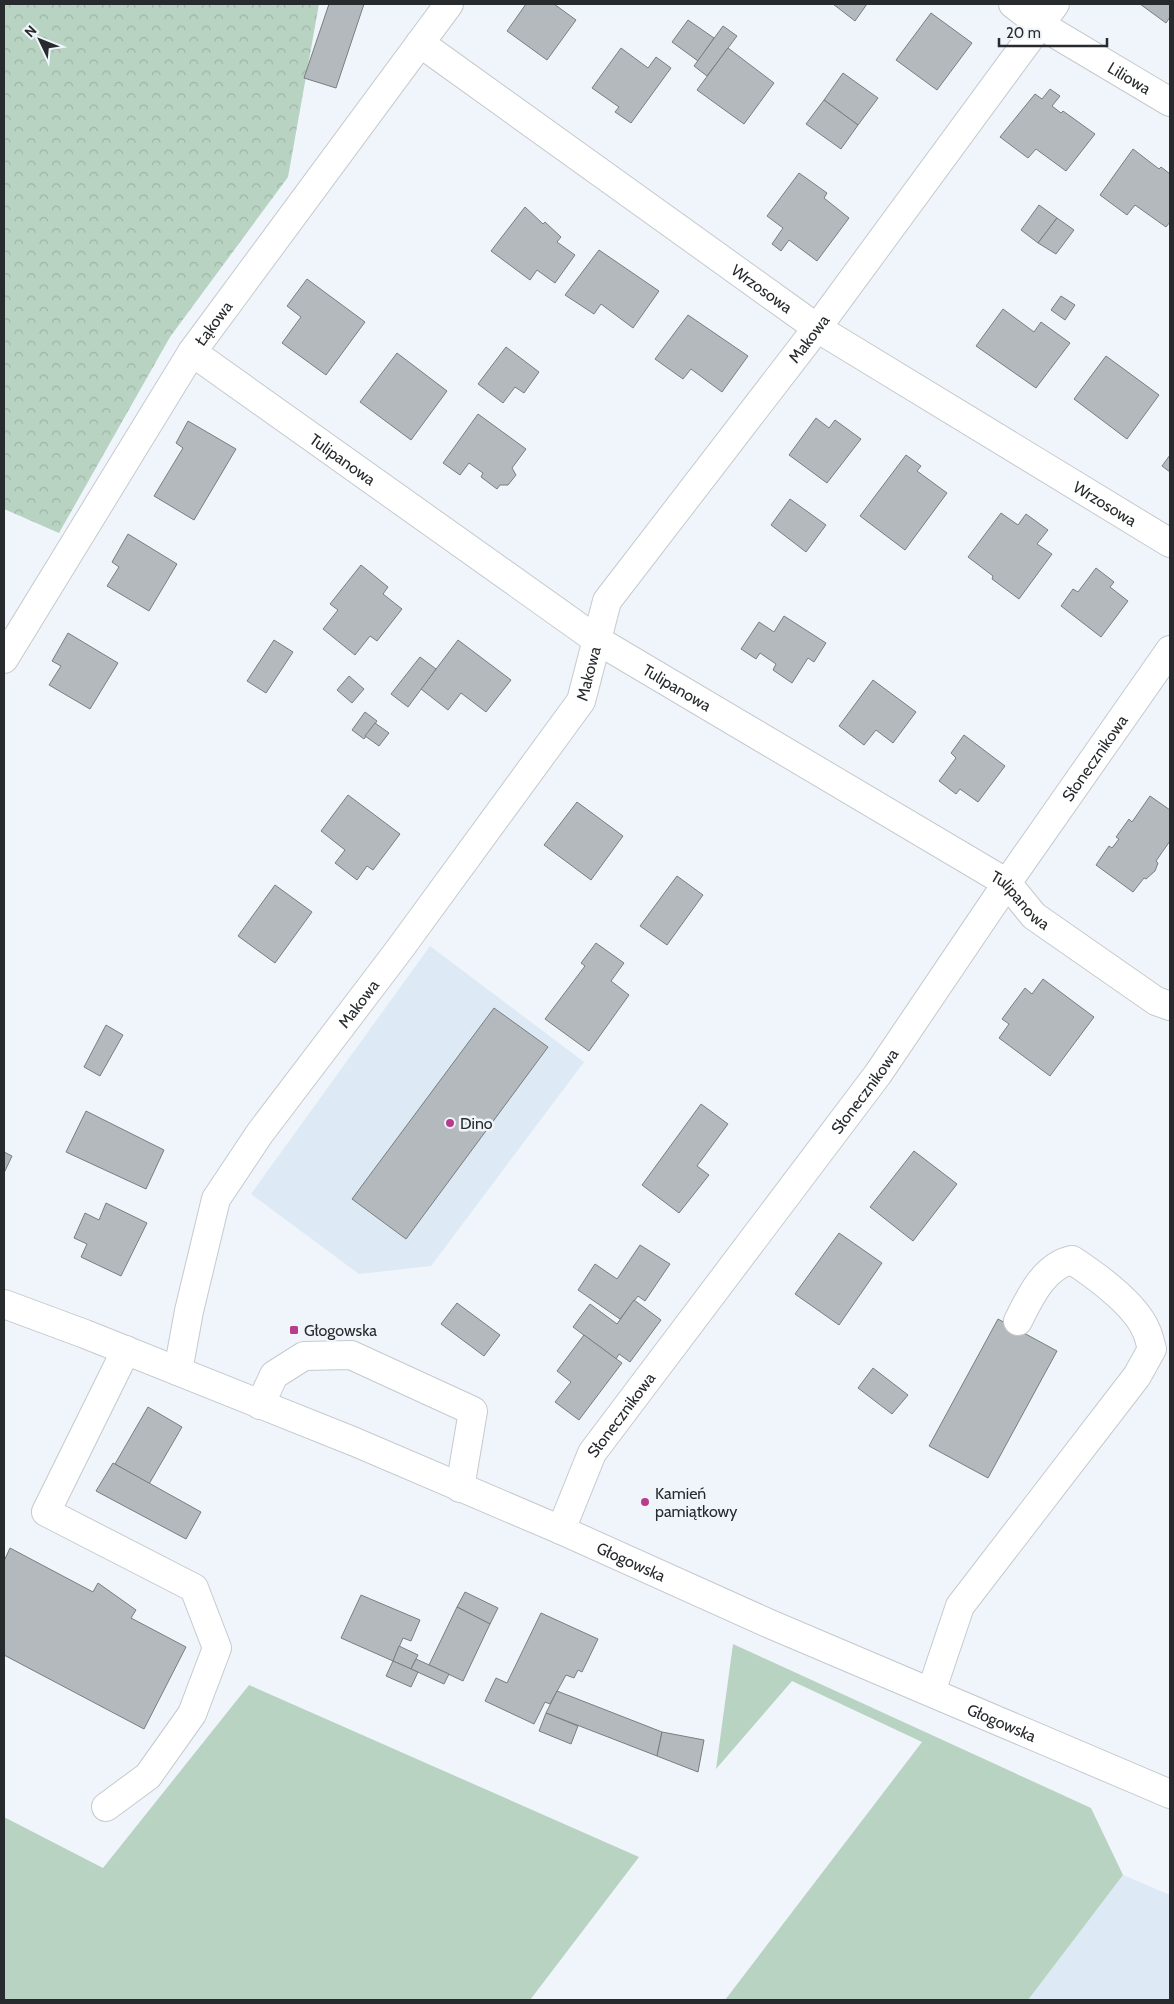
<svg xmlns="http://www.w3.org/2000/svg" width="1174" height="2004" viewBox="0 0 1174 2004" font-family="Cabin,sans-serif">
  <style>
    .built { fill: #dde9f4 }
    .green { fill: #b8d3c2 }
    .forest { fill: url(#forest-crowns) }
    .building { fill: #b4b9be; stroke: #787e82 }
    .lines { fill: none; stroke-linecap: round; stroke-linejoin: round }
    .minor-casing { stroke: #c5cacf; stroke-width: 30 }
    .minor { stroke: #fff; stroke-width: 28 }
    .poi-dot { fill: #b93c8c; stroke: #eff5fa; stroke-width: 2 }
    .labels { text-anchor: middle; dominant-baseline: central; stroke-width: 5; stroke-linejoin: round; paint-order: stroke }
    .street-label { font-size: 16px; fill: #282b2d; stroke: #eff5fa }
    .poi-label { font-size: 16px; fill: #282b2d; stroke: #eff5fa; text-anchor: start }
  </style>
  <defs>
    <pattern id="forest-crowns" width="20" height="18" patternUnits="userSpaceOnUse" patternTransform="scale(1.25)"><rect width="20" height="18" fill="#b8d3c2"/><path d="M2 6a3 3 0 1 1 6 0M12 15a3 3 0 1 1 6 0" fill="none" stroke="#9eb5a7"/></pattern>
  </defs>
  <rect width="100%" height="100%" fill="#eff5fa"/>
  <g class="built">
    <path d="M430 946 584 1062 431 1266 359 1274 251 1194Z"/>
    <path d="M1123 1875 1170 1895V2000H1028Z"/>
  </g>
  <g class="green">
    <path d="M733 1644 1091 1808 1123 1875 1028 2000H725L922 1742 792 1681 716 1769Z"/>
    <path d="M249 1685 639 1857 530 2000H4V1817L103 1868Z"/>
  </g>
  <path class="forest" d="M4 4H319L288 177 170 337 59 533 4 509Z"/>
  <g class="building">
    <path d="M329 4H364L336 88 304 78Z"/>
    <path d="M526 4H554L576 20 547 60 507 31Z"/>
    <path d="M833 4H867L855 21Z"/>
    <path d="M1140 4H1170V17L1166 23Z"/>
    <path d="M931 13 972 43 937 90 896 60Z"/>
    <path d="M688 20 714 38 698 61 672 42Z"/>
    <path d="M723 26 737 36 707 76 694 66Z"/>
    <path d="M621 48 648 68 656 57 671 68 631 123 615 112 619 107 592 88Z"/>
    <path d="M728 48 774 83 744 124 697 90Z"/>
    <path d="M843 73 878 98 858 125 824 100Z"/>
    <path d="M1050 89 1060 96 1052 106 1061 113 1063 111 1095 134 1066 171 1036 149 1028 158 1000 137 1035 94 1042 99Z"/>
    <path d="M824 100 858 125 841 149 806 124Z"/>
    <path d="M1133 149 1159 169 1161 167 1170 174V222L1166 227 1135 205 1127 215 1100 195Z"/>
    <path d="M799 173 827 193 824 198 849 218 817 261 789 240 781 251 772 244 783 228 767 216Z"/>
    <path d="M1039 205 1057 218 1038 243 1021 230Z"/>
    <path d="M525 207 543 224 545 222 561 237 557 242 575 255 555 283 537 270 530 280 491 251Z"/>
    <path d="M1057 218 1074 230 1056 254 1038 243Z"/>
    <path d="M599 250 659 291 633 328 601 304 594 314 565 295Z"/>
    <path d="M307 279 365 322 326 375 282 343 301 317 287 306Z"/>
    <path d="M1061 296 1075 305 1065 320 1051 310Z"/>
    <path d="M1003 309 1034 332 1041 322 1070 343 1036 388 976 346Z"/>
    <path d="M688 315 748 356 722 392 691 369 683 379 655 359Z"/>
    <path d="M506 347 539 372 524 393 515 387 503 403 478 384Z"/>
    <path d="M397 353 447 391 411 440 360 402Z"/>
    <path d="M1106 356 1159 395 1127 439 1074 399Z"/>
    <path d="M478 414 526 449 512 468 516 475 508 485H500L497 489 481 477 483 473 469 463 460 475 443 463Z"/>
    <path d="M816 418 829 428 835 420 861 439 827 483 789 455Z"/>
    <path d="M188 421 236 449 194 520 154 496 183 448 176 443Z"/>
    <path d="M906 455 921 466 917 471 947 493 905 550 860 516Z"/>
    <path d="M1170 455V472L1162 466Z"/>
    <path d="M790 499 826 525 806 552 771 525Z"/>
    <path d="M1001 513 1018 525 1026 514 1048 530 1037 544 1052 554 1019 599 992 579 993 576 968 557Z"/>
    <path d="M128 534 177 564 149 611 107 586 119 567 112 562Z"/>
    <path d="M361 565 388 587 383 594 402 609 377 641 370 636 355 655 323 629 338 610 330 604Z"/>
    <path d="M1096 568 1114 582 1110 587 1128 601 1101 637 1061 606 1073 589 1078 592Z"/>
    <path d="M784 616 826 643 814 662 808 658 792 683 773 670 776 664 760 653 756 659 741 649 759 622 774 632Z"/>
    <path d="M68 633 118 663 90 709 49 685 61 666 52 661Z"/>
    <path d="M274 640 293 652 266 693 247 681Z"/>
    <path d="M458 640 511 680 486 712 461 693 448 710 421 689Z"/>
    <path d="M420 657 436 669 408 707 391 694Z"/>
    <path d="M349 676 364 689 352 703 337 690Z"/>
    <path d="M873 680 916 712 893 743 876 730 864 745 839 726Z"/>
    <path d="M365 712 377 721 364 739 352 730Z"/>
    <path d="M375 723 389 733 379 746 365 736Z"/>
    <path d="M964 735 1005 766 978 802 960 789 956 794 939 781 956 758 951 753Z"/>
    <path d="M348 795 400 834 373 870 367 866 357 880 335 863 345 850 321 831Z"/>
    <path d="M1150 796 1170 810V841L1156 861 1158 863 1155 871 1146 879 1144 878 1133 892 1096 865 1109 846 1112 848 1119 839 1116 837 1129 819 1132 822Z"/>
    <path d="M577 802 623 836 591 880 544 845Z"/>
    <path d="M677 876 703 895 667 945 640 926Z"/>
    <path d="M275 885 312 912 275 963 238 936Z"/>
    <path d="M596 943 624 963 611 981 629 995 589 1051 545 1019 585 966 581 963Z"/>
    <path d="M1043 979 1094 1017 1050 1076 999 1038 1009 1024 1002 1019 1025 988 1032 994Z"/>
    <path d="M494 1008 548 1047 406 1239 352 1199Z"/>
    <path d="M106 1025 123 1035 100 1076 84 1067Z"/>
    <path d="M701 1104 728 1124 697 1166 709 1175 679 1213 642 1185Z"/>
    <path d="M86 1111 164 1150 146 1189 66 1152Z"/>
    <path d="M914 1151 957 1184 913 1241 870 1207Z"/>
    <path d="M4 1152 12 1156 4 1173Z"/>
    <path d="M106 1203 147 1223 121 1276 81 1257 87 1244 74 1238 85 1213 99 1220Z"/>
    <path d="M839 1233 882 1263 839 1325 795 1294Z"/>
    <path d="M640 1245 670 1264 645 1301 638 1296 620 1319 578 1290 595 1264 617 1279Z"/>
    <path d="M634 1300 661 1320 630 1362 619 1354 616 1359 573 1327 590 1304 617 1324Z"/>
    <path d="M457 1303 500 1335 484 1356 441 1324Z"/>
    <path d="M998 1319 1057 1351 988 1478 929 1446Z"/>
    <path d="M584 1335 622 1363 579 1420 555 1402 571 1382 557 1371Z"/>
    <path d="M873 1368 908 1395 892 1414 858 1388Z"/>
    <path d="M148 1407 182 1427 149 1484 115 1464Z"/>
    <path d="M113 1463 201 1512 186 1539 96 1491Z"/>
    <path d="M10 1548 93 1592 98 1583 136 1610 131 1618 186 1647 144 1729 4 1655V1561Z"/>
    <path d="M465 1592 498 1608 490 1624 457 1607Z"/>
    <path d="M361 1595 420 1620 411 1641 403 1638 393 1661 341 1638Z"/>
    <path d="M457 1607 490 1624 463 1681 429 1665Z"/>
    <path d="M541 1613 598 1639 582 1672 578 1670 574 1678 566 1675 550 1704 545 1702 534 1724 485 1701 496 1678 507 1683Z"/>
    <path d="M399 1646 418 1655 411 1669 393 1661Z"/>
    <path d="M416 1659 449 1674 444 1684 411 1669Z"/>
    <path d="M393 1661 418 1672 411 1687 386 1676Z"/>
    <path d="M557 1691 662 1732 657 1756 546 1713Z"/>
    <path d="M546 1713 578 1726 571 1744 539 1731Z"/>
    <path d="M662 1732 704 1740 698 1772 657 1756Z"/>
  </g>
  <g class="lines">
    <defs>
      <g id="minor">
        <path id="s1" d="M1013 4 1039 24 1170 102"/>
        <path id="s2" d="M420 43 817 328 1170 543"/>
        <path id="s3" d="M192 352 597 640 1007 883 1034 916 1156 1001 1170 1006"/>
        <path id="s4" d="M4 659 192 352 449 4"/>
        <path id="s5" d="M4 1304 85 1334 355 1442 561 1530 770 1624 1170 1794"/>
        <path id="s6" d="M178 1371 189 1311 216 1199 260 1133 399 950 581 701 607 601 817 328 1055 4"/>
        <path d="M260 1405 274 1375 304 1356 351 1355 473 1411 460 1488"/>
        <path id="s7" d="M561 1530 592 1453 878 1074 1007 883 1170 650"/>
        <path d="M931 1692 960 1606 1137 1376 1152 1349C1150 1343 1149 1336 1146 1330 1135 1304 1095 1275 1072 1260 1044 1266 1030 1297 1018 1321"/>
        <path d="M106 1807 148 1776 192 1714 217 1648 194 1588 46 1512 126 1350"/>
      </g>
    </defs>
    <use href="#minor" class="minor-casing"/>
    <use href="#minor" class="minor"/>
  </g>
  <g class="poi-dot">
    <circle cx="450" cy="1123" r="5"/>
    <rect x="289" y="1325" width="10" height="10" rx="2.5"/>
    <circle cx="645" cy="1502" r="5"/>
  </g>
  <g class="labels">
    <g class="street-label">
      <text stroke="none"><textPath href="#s1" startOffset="138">Liliowa</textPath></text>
      <text stroke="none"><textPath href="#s2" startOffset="421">Wrzosowa</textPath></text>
      <text stroke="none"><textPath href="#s4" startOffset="396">Łąkowa</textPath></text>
      <text stroke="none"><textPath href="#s6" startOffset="1228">Makowa</textPath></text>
      <text stroke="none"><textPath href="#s3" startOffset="185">Tulipanowa</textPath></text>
      <text stroke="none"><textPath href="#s2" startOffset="826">Wrzosowa</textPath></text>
      <text stroke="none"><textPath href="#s6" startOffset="822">Makowa</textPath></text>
      <text stroke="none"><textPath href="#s3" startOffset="590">Tulipanowa</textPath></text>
      <text stroke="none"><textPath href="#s7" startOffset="941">Słonecznikowa</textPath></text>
      <text stroke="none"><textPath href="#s3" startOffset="995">Tulipanowa</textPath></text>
      <text stroke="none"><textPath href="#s6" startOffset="418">Makowa</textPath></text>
      <text stroke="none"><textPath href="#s7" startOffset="536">Słonecznikowa</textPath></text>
      <text stroke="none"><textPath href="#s7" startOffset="131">Słonecznikowa</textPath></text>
      <text stroke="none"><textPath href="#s5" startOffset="678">Głogowska</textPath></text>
      <text stroke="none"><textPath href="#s5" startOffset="1082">Głogowska</textPath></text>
    </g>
    <g class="poi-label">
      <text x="460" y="1123">Dino</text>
      <text x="304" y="1330">Głogowska</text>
      <text x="655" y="1493">Kamień<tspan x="655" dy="18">pamiątkowy</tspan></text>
    </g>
  </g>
  <rect width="1174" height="2004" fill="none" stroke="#282b2d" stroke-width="10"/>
  <g transform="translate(40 40) rotate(313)" stroke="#eff5fa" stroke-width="4" paint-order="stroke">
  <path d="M0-4L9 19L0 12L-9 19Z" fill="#282b2d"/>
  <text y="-8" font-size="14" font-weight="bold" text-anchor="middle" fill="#282b2d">N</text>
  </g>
  <path d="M999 38v8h108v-8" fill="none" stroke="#282b2d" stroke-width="2.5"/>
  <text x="1006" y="38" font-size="15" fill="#282b2d" stroke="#eff5fa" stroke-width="4" paint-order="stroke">20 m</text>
</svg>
